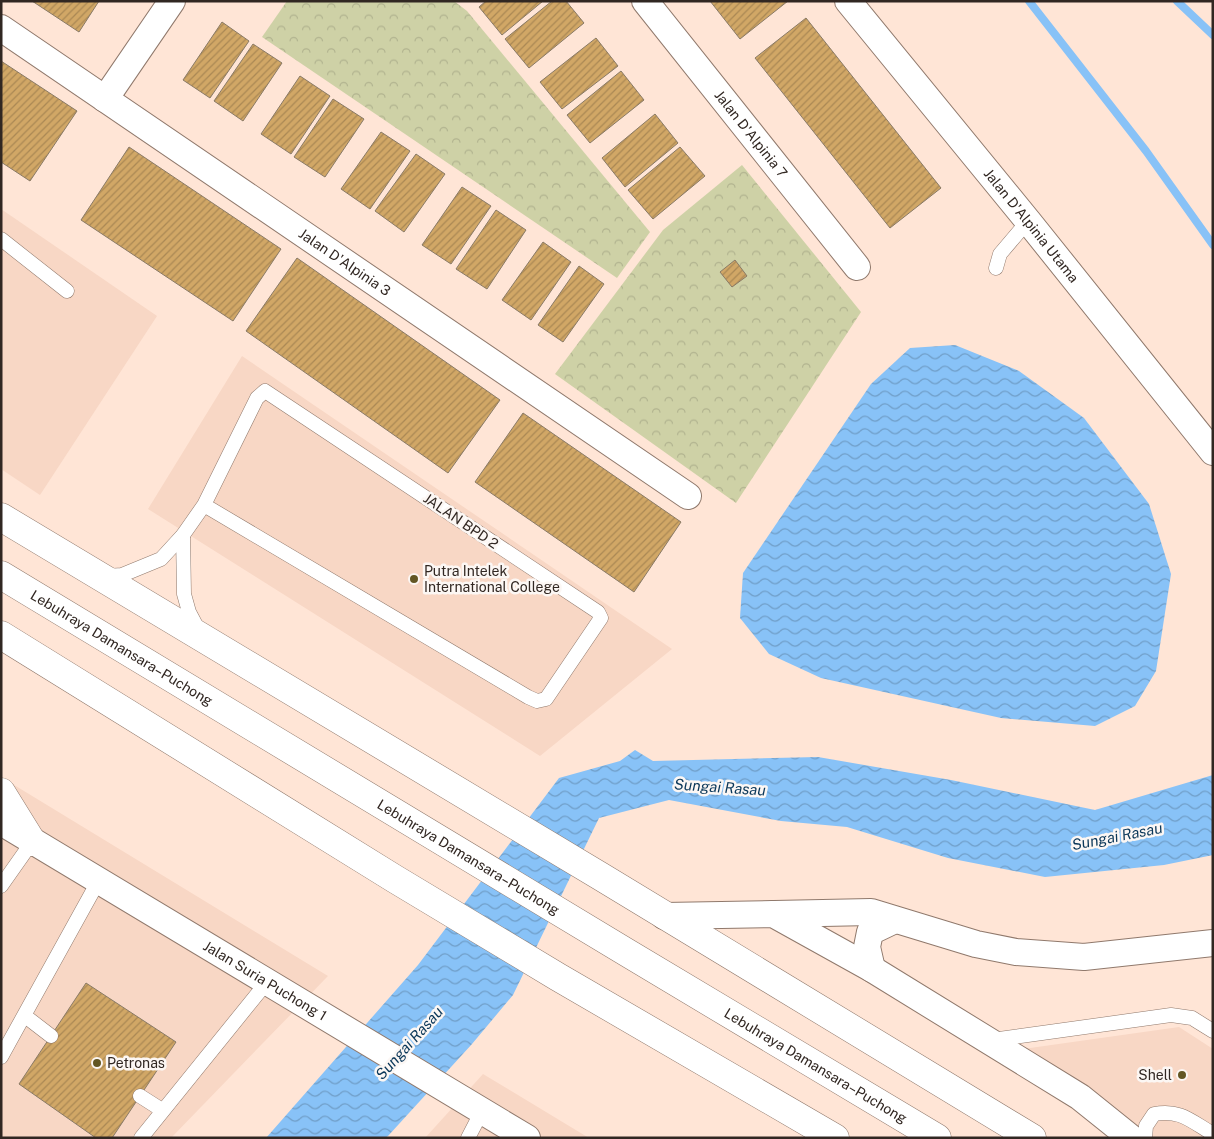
<svg xmlns="http://www.w3.org/2000/svg" width="1214" height="1139" viewBox="0 0 1214 1139" font-family="'Public Sans',sans-serif">
  <style>
    .built { fill: #f8d7c5 }
    .park { fill: url(#park-crowns) }
    .water { fill: url(#water-waves) }
    .lines { fill: none; stroke-linecap: round; stroke-linejoin: round }
    .stream { stroke: #88c2f7; stroke-width: 8 }
    .building { fill: url(#building-hatch); stroke: #897a66 }
    .service-casing { stroke: #90796c; stroke-width: 15 }
    .minor-casing { stroke: #90796c; stroke-width: 28 }
    .motorway-casing { stroke: #90796c; stroke-width: 29 }
    .service { stroke: #fff; stroke-width: 14 }
    .minor { stroke: #fff; stroke-width: 26 }
    .motorway { stroke: #fff; stroke-width: 28 }
    .poi-dot { fill: #635623; stroke: #fcf7f4; stroke-width: 2 }
    .labels { text-anchor: middle; dominant-baseline: central; stroke-width: 5; stroke-linejoin: round; paint-order: stroke }
    .street-label { font-size: 14px; fill: #312722; stroke: #fcf7f4 }
    .poi-label { font-size: 14px; fill: #312722; stroke: #fcf7f4; text-anchor: start }
    .water-label { font-size: 15px; font-style: italic; fill: #0a3759; stroke: #fcf7f4 }
  </style>
  <defs>
    <pattern id="park-crowns" width="20" height="18" patternUnits="userSpaceOnUse" patternTransform="scale(1.25)"><rect width="20" height="18" fill="#ced1a6"/><path d="M2 6a3 3 0 1 1 6 0M12 15a3 3 0 1 1 6 0" fill="none" stroke="#b1b38f"/></pattern>
    <pattern id="water-waves" width="16" height="10" patternUnits="userSpaceOnUse" patternTransform="scale(1.25)"><rect width="16" height="10" fill="#88c2f7"/><path d="M0 5q4-4 8 0t8 0" fill="none" stroke="#709ec8"/></pattern>
    <pattern id="building-hatch" width="6" height="6" patternUnits="userSpaceOnUse" patternTransform="scale(1.25)"><rect width="6" height="6" fill="#d1a766"/><path d="M-1 1l2-2M0 6l6-6M5 7l2-2" fill="none" stroke="#aa8854"/></pattern>
  </defs>
  <rect width="100%" height="100%" fill="#ffe5d6"/>
  <g class="built">
    <path d="M1 209 157 316 40 495 1 469Z"/>
    <path d="M242 356 672 649 540 756 148 509Z"/>
    <path d="M1 777 328 976 171 1138H1Z"/>
    <path d="M1179 1027 1213 1049V1138H1148L1023 1049Z"/>
    <path d="M483 1074 589 1138H425Z"/>
  </g>
  <g class="park">
    <path d="M287 1H454L467 11 650 232 617 278 262 37Z"/>
    <path d="M742 165 861 312 736 503 555 374 663 230Z"/>
  </g>
  <g class="water">
    <path d="M955 345 1019 371 1084 418 1149 504 1171 574 1156 671 1135 706 1095 726 1001 718 821 678 769 654 740 618 743 573 871 384 910 348Z"/>
    <path d="M635 750 653 761 818 757 951 780 1095 810 1213 775V855L1164 865 1045 877 948 858 847 827 781 821 669 800 599 818 513 995 472 1044 388 1136 385 1138H266L418 965 559 778 620 761Z"/>
  </g>
  <g class="lines">
    <g class="stream">
      <path d="M1029 1 1146 151 1213 245"/>
      <path d="M1177 1 1213 35"/>
    </g>
  </g>
  <g class="building">
    <path d="M32 1H99L79 32Z"/>
    <path d="M486 1H543L502 35 479 7Z"/>
    <path d="M552 1H566L584 23 529 68 505 39Z"/>
    <path d="M710 1H788L740 39Z"/>
    <path d="M806 18 941 188 890 228 755 58Z"/>
    <path d="M222 22 249 41 210 98 183 80Z"/>
    <path d="M596 38 618 66 562 109 540 82Z"/>
    <path d="M253 44 282 63 243 121 214 101Z"/>
    <path d="M1 61 77 111 30 181 1 162Z"/>
    <path d="M621 71 644 100 590 143 567 115Z"/>
    <path d="M300 76 330 96 291 154 261 134Z"/>
    <path d="M333 99 364 119 325 177 294 157Z"/>
    <path d="M655 114 678 143 625 187 602 158Z"/>
    <path d="M381 132 410 151 370 209 341 189Z"/>
    <path d="M129 147 281 249 233 321 81 220Z"/>
    <path d="M680 147 705 176 653 219 628 190Z"/>
    <path d="M416 154 445 174 404 232 375 211Z"/>
    <path d="M462 187 491 206 451 264 422 245Z"/>
    <path d="M496 210 526 230 487 289 456 269Z"/>
    <path d="M543 242 571 262 531 320 502 300Z"/>
    <path d="M297 258 500 400 448 473 246 331Z"/>
    <path d="M735 260 747 276 732 287 720 272Z"/>
    <path d="M579 266 604 284 563 342 538 325Z"/>
    <path d="M523 413 681 522 634 592 475 482Z"/>
    <path d="M86 983 176 1042 112 1138H96L19 1084Z"/>
  </g>
  <g class="lines">
    <defs>
      <g id="service">
        <path d="M1 239 67 291"/>
        <path d="M996 268 1000 254 1028 221"/>
        <path d="M183 535 184 594 189 612 199 631"/>
        <path d="M107 576 122 575 161 559 183 535 204 505 257 398 265 391 598 612 601 618 546 699 537 701 528 697 204 505"/>
        <path d="M1 886 32 842"/>
        <path d="M25 1016 51 1036"/>
        <path d="M992 1040 1171 1015 1192 1018 1213 1031"/>
        <path d="M1 1057 99 880"/>
        <path d="M140 1096 162 1110"/>
        <path d="M141 1138 267 982"/>
        <path d="M468 1138 482 1111"/>
        <path d="M1145 1138 1146 1126 1154 1114C1180 1109 1191 1121 1213 1134"/>
      </g>
      <g id="minor">
        <path id="s1" d="M645 1 857 267"/>
        <path id="s2" d="M848 1 1028 221 1213 452"/>
        <path id="s3" d="M1 28 688 496"/>
        <path d="M105 99 172 1"/>
        <path id="s4" d="M1 822 527 1138"/>
        <path d="M774 914 871 912 976 944 1016 952 1084 957 1213 943"/>
        <path d="M664 916 773 914 872 969 1080 1097 1131 1138"/>
        <path d="M872 969 867 947 870 932 895 920"/>
      </g>
      <g id="motorway">
        <path d="M1 517 600 876 1032 1138"/>
        <path id="s5" d="M1 575C313 763 624 952 937 1138"/>
        <path d="M1 635 395 879 558 977 835 1138"/>
        <path d="M1 792 32 842"/>
      </g>
    </defs>
    <use href="#service" class="service-casing"/>
    <use href="#minor" class="minor-casing"/>
    <use href="#motorway" class="motorway-casing"/>
    <use href="#service" class="service"/>
    <use href="#minor" class="minor"/>
    <use href="#motorway" class="motorway"/>
  </g>
  <g class="poi-dot">
    <circle cx="414" cy="579" r="5"/>
    <circle cx="97" cy="1063" r="5"/>
    <circle cx="1182" cy="1075" r="5"/>
  </g>
  <g class="labels">
    <g class="street-label">
      <text stroke="none"><textPath href="#s1" startOffset="170">Jalan D'Alpinia 7</textPath></text>
      <text stroke="none"><textPath href="#s2" startOffset="290">Jalan D'Alpinia Utama</textPath></text>
      <text stroke="none"><textPath href="#s3" startOffset="416">Jalan D'Alpinia 3</textPath></text>
      <text transform="translate(461 521) rotate(34)">JALAN BPD 2</text>
      <text stroke="none"><textPath href="#s5" startOffset="141">Lebuhraya Damansara–Puchong</textPath></text>
      <text stroke="none"><textPath href="#s5" startOffset="546">Lebuhraya Damansara–Puchong</textPath></text>
      <text stroke="none"><textPath href="#s4" startOffset="308">Jalan Suria Puchong 1</textPath></text>
      <text stroke="none"><textPath href="#s5" startOffset="951">Lebuhraya Damansara–Puchong</textPath></text>
    </g>
    <g class="poi-label">
      <text x="424" y="571">Putra Intelek<tspan x="424" dy="16">International College</tspan></text>
      <text x="107" y="1063">Petronas</text>
      <text x="1172" y="1075" text-anchor="end">Shell</text>
    </g>
    <g class="water-label">
      <text transform="translate(720 787) rotate(4)">Sungai Rasau</text>
      <text transform="translate(1117 836) rotate(-11)">Sungai Rasau</text>
      <text transform="translate(409 1043) rotate(-48)">Sungai Rasau</text>
    </g>
  </g>
  <rect width="1214" height="1139" fill="none" stroke="#312722" stroke-width="5"/>
</svg>
